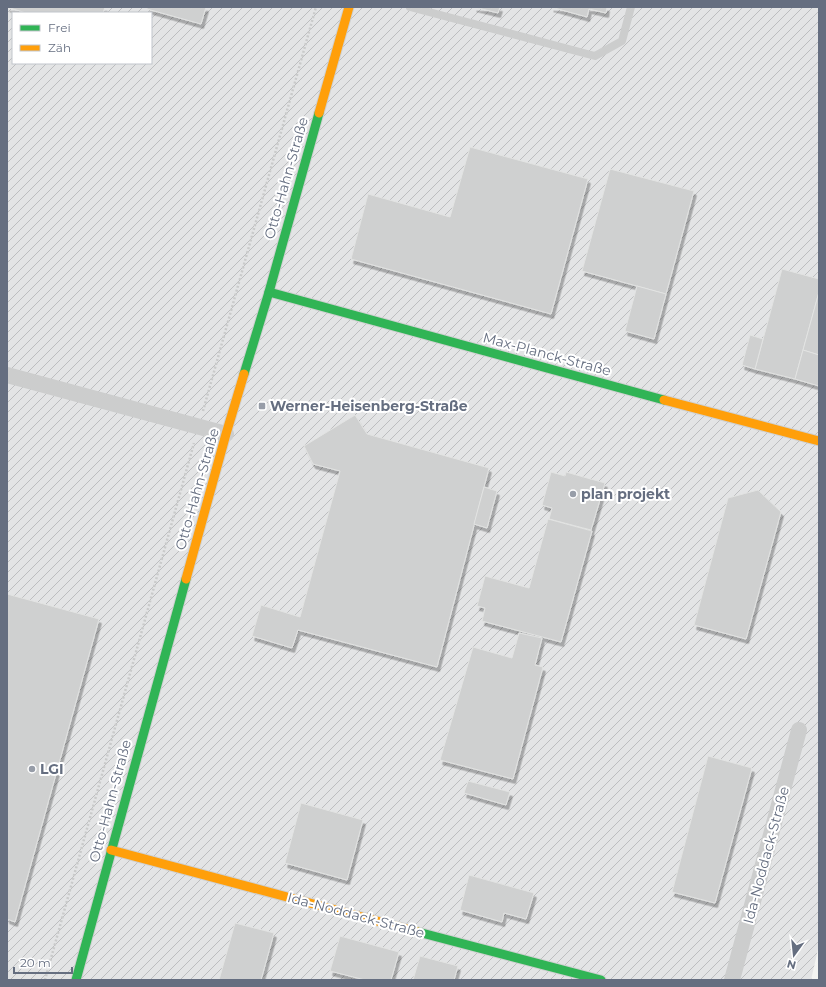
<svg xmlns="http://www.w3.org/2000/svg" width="826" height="987" viewBox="0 0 826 987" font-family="Montserrat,sans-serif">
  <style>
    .industrial { fill: url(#industrial-furrows); fill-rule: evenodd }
    .building { fill: #cfd0d0; stroke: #e2e3e2; filter: url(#shadow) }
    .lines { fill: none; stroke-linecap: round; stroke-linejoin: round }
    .fast-casing { stroke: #cfd0d0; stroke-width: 11 }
    .slow-casing { stroke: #cfd0d0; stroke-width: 11 }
    .path { stroke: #c9caca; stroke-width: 2.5; stroke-dasharray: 2 2; stroke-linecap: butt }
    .lane { stroke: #cccdcd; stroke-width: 8 }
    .street { stroke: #cccdcd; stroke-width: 16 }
    .fast { stroke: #30b455; stroke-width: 9 }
    .slow { stroke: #ff9f0a; stroke-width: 9 }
    .poi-dot { fill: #979da8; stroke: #fff; stroke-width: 1.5 }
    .labels { text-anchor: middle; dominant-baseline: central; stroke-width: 4; stroke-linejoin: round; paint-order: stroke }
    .street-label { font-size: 14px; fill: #656e80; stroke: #fff }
    .poi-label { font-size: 14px; font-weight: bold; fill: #656e80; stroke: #fff; text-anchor: start }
  </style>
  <defs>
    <pattern id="industrial-furrows" width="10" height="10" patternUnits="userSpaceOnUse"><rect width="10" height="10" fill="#e3e4e5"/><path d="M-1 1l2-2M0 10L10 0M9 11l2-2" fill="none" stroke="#bcbdbf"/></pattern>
    <filter id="shadow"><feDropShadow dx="2.5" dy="4.5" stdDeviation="0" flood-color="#0004"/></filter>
  </defs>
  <rect width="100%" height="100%" fill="#f3f4f2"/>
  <path class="industrial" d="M7 7H819V945L811 980H7ZM13 13H151V63H13Z"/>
  <g class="building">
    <path d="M7 7H105L103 13H26Z"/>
    <path d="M147 7H206L201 24 147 9Z"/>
    <path d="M474 7H500L498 13Z"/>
    <path d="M551 7H607L606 13 589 9 587 17Z"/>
    <path d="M470 147 588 179 551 314 351 259 368 194 450 217Z"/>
    <path d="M610 169 694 191 666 294 582 271Z"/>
    <path d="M782 269 819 279V292L795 379 755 369Z"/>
    <path d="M637 286 666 294 654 339 625 331Z"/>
    <path d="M819 292V355L803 350Z"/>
    <path d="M750 335 763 339 755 369 742 365Z"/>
    <path d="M803 350 819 355V386L795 379Z"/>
    <path d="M355 415 367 434 489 468 437 667 298 630 292 648 252 636 261 605 300 617 340 471 313 464 304 446Z"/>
    <path d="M551 472 565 476 566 472 605 483 591 530 549 519 552 508 542 505Z"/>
    <path d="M484 487 497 491 487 528 474 524Z"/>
    <path d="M758 490 781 512 746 639 694 625 728 498Z"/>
    <path d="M548 519 592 531 561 642 482 621 485 608 477 606 485 576 529 588Z"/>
    <path d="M7 594 99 619 15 922 7 919Z"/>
    <path d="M519 633 542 638 535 665 543 667 513 779 440 760 473 647 512 658Z"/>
    <path d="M708 756 752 768 715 903 672 892Z"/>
    <path d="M468 781 510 792 506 805 464 793Z"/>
    <path d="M301 803 363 820 347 880 285 863Z"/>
    <path d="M469 875 534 893 526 919 504 913 502 922 460 910Z"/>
    <path d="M235 923 274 933 261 980H219Z"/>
    <path d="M340 936 399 952 391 980H365L330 971Z"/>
    <path d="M420 956 458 966 454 980H413Z"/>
  </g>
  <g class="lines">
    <defs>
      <g id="fast">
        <path d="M269 292 664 400"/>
        <path d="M244 374 269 292 319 113"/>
        <path d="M418 932 601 980"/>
        <path d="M76 980 186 579"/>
      </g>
      <g id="slow">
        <path d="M319 113 349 7"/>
        <path d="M664 400 819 441"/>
        <path d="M186 579 226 434 244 374"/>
        <path d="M111 850 418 932"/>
      </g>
    </defs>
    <use href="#fast" class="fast-casing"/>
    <use href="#slow" class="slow-casing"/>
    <g class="path">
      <path d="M203 411 316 7"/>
      <path d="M45 980 194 443"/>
    </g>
    <path class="lane" d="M410 7 595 56 622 41 631 7"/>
    <g class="street">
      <path d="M7 375 226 434"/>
      <path d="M732 980 799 730"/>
    </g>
    <use href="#fast" class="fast"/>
    <use href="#slow" class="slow"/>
  </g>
  <g class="poi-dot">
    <rect x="258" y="402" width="8" height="8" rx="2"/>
    <circle cx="573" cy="494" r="4"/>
    <circle cx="32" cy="769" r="4"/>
  </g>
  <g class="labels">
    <g class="street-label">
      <text transform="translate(286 178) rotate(-74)">Otto-Hahn-Straße</text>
      <text transform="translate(547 354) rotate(15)">Max-Planck-Straße</text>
      <text transform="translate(197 489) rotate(-74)">Otto-Hahn-Straße</text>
      <text transform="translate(110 801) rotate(-75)">Otto-Hahn-Straße</text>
      <text transform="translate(766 855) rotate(-75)">Ida-Noddack-Straße</text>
      <text transform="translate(356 915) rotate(15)">Ida-Noddack-Straße</text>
    </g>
    <g class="poi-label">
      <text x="270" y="406">Werner-Heisenberg-Straße</text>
      <text x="581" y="494">plan projekt</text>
      <text x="40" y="769">LGI</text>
    </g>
  </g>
  <rect width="826" height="987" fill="none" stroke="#656e80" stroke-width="16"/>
  <rect x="12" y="12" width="140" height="52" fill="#ffffff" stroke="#c1c5cc"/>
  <rect x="20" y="25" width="20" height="6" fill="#30b455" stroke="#c1c5cc"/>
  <text x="48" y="32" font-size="12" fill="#656e80">Frei</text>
  <rect x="20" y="45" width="20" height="6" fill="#ff9f0a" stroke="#c1c5cc"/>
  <text x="48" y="52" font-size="12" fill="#656e80">Zäh</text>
  <g transform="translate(794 955) rotate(195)" stroke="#ffffff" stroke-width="3" paint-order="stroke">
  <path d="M0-3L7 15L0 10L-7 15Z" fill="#656e80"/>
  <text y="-6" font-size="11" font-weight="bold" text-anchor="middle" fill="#656e80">N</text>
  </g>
  <path d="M14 967v6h58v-6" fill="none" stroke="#656e80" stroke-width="2"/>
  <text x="20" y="967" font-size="12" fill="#656e80" stroke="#ffffff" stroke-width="3" paint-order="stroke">20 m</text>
</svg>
